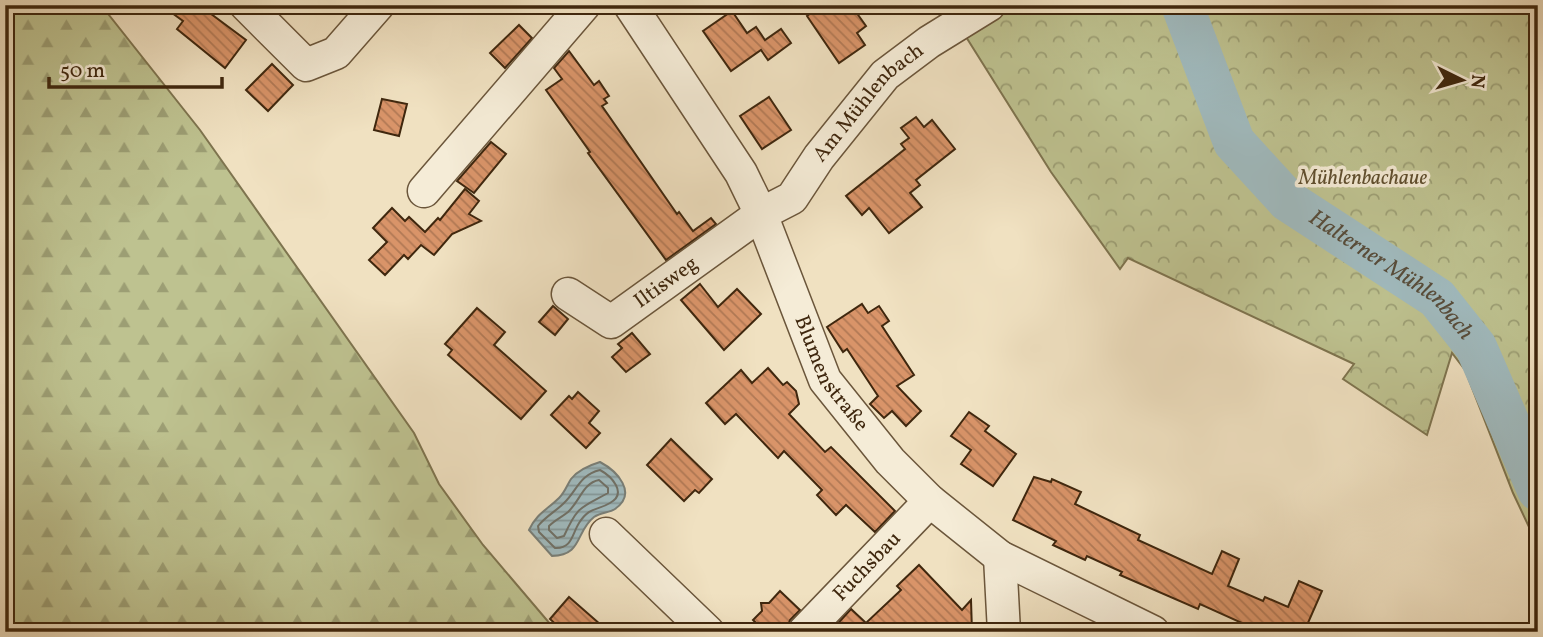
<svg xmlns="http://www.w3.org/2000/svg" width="1543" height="637" viewBox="0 0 1543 637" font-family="Vollkorn,serif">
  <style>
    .forest { fill: url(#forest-firs); stroke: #7e744f; stroke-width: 2 }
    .park { fill: url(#park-crowns); stroke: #7e744f; stroke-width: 2 }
    .water { fill: url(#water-rules); stroke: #797f78; stroke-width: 2 }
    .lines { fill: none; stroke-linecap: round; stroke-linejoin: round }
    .shore { stroke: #707066; stroke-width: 2 }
    .stream { stroke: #797f78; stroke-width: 7 }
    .river { stroke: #a0babe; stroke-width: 42 }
    .building { fill: url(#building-back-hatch); stroke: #3f270e; stroke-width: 2 }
    .minor-casing { stroke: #6b563b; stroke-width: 35 }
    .minor { stroke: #f5ecd7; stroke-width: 32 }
    .labels { text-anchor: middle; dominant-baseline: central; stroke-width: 7; stroke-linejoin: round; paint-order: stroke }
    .street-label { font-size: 21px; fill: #3f270e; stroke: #f5ecd7 }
    .park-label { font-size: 21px; font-style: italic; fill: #5f4e2e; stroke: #f5ecd7 }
    .water-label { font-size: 23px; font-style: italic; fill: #574c3a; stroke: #f5ecd7 }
  </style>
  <defs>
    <pattern id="forest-firs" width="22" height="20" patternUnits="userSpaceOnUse" patternTransform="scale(1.75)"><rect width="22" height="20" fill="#bec290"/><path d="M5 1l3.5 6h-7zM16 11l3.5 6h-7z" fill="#9c9e74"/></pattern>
    <pattern id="park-crowns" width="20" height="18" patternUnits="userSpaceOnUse" patternTransform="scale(1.75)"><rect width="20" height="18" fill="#bec290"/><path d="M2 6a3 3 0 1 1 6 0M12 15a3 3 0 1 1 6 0" fill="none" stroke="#9c9e74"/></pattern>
    <pattern id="water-rules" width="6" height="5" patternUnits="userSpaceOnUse" patternTransform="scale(1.75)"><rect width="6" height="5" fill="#a0babe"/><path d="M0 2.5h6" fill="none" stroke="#849799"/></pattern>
    <pattern id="building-back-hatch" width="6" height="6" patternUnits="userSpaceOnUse" patternTransform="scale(1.75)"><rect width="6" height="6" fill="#d99469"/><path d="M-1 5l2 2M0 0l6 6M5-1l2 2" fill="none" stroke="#b17955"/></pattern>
  </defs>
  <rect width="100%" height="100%" fill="#f0e1c1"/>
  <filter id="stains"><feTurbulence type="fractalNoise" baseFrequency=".00286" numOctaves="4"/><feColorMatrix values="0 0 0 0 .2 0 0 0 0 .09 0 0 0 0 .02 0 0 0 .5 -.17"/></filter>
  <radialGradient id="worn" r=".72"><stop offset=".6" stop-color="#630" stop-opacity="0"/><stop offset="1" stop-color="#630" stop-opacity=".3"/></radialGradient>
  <path class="forest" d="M5 5H101L200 130 414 433 439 484 483 545 557 632H5Z"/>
  <path class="park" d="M946 5H1538V546L1513 493 1465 370 1452 353 1427 435 1343 379 1354 364 1128 258 1120 269 1051 172Z"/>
  <path class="water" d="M600 462C617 471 638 493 615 509 609 513 601 512 594 517 575 532 583 555 552 556L529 530C536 514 548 509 559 498 565 492 567 485 571 479 578 470 590 465 600 462Z"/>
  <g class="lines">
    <g class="shore">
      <path d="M600 470C611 476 628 493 610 503 597 511 590 506 579 523 572 534 572 549 555 548L539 532 538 526C546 516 555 512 564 503 577 491 579 475 600 470Z"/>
      <path d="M599 480 608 488V493C581 508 578 505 564 536L557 538 549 530V526C555 520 562 517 568 512 580 501 583 483 599 480Z"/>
    </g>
    <path class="stream" d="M936 5 941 13"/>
    <path class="river" id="s1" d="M1182 5 1234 142 1288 201 1437 298 1476 347 1538 490"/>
  </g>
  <g class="building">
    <path d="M161 5H199L246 40 225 68 177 29 183 21Z"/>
    <path d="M821 5H851L866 26 857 33 865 45 839 63 807 16Z"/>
    <path d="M732 11 747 33 756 27 765 40 781 29 791 43 768 60 761 50 731 71 703 31Z"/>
    <path d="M519 25 532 38 505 68 490 53Z"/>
    <path d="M569 51 594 85 599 81 609 96 604 99 607 103 602 106 677 214 679 212 693 231 711 218 716 224 666 260 588 153 590 152 546 90 562 79 554 68Z"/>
    <path d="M272 64 293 85 268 111 246 90Z"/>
    <path d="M769 97 791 130 762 149 740 116Z"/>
    <path d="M382 99 407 104 399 136 374 130Z"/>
    <path d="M916 117 924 127 932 120 955 149 916 180 920 185 910 193 922 207 889 233 869 208 862 215 846 196 905 149 901 144 909 138 901 128Z"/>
    <path d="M491 142 506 154 474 193 457 181Z"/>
    <path d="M465 189 479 201 469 214 481 221 452 234 434 255 421 245 408 259 404 255 385 275 369 260 387 242 373 228 392 208 405 221 409 217 425 232 438 218 440 220Z"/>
    <path d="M700 284 718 307 737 289 761 314 724 350 681 300Z"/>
    <path d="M862 304 868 313 879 306 889 321 882 326 914 375 897 386 921 411 906 426 892 411 884 418 870 404 878 396 847 349 843 352 827 327Z"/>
    <path d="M553 306 568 319 555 335 539 322Z"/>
    <path d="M477 308 505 332 494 345 546 391 521 419 448 355 452 350 445 344Z"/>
    <path d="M632 333 650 354 626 372 612 357 622 348 618 344Z"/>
    <path d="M768 368 783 385 787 382 796 391 799 404 789 414 825 452 831 447 895 511 875 532 846 505 836 515 817 495 822 490 784 451 778 458 736 414 725 424 706 403 741 370 752 383Z"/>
    <path d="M578 392 599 411 589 423 600 433 586 448 551 415 569 396 572 399Z"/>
    <path d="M969 412 989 426 985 431 1016 454 993 486 961 464 971 450 951 436Z"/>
    <path d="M671 439 712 479 699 493 695 490 684 501 647 465Z"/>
    <path d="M1034 477 1051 482 1052 479 1081 492 1075 504 1140 535 1138 540 1212 574 1222 551 1239 559 1228 586 1263 601 1265 597 1288 607 1299 581 1322 591 1304 632H1250L1251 627 1200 604 1198 609 1120 575 1122 572 1087 556 1085 560 1053 545 1056 541 1013 520Z"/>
    <path d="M919 565 962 610 971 600 972 632H830L851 609 866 623 901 590 897 586Z"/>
    <path d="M780 591 800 610 790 620 786 632H765L753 620 762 611 761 603H769Z"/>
    <path d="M569 597 609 632H564L550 619Z"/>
  </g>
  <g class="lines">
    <defs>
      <g id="minor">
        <path d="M246 5 306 65 336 53 378 5"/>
        <path id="s2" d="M630 5 741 173 761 214 825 380 890 461 930 501 1000 557 1153 632"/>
        <path d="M424 191 584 5"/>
        <path id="s3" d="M568 294 611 322 761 214 792 198 819 157 885 75 929 42 989 5"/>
        <path d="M606 534 708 632"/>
        <path d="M1000 557 1004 632"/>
        <path id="s4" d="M804 632 930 501"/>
      </g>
    </defs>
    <use href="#minor" class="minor-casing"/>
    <use href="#minor" class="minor"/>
  </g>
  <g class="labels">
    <g class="street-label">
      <text stroke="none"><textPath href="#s3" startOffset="394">Am Mühlenbach</textPath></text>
      <text stroke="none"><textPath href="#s3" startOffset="119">Iltisweg</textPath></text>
      <text stroke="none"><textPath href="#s2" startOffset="422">Blumenstraße</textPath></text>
      <text stroke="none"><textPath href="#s4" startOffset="91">Fuchsbau</textPath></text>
    </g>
    <g class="park-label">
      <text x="1363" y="178">Mühlenbachaue</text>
    </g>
    <g class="water-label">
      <text stroke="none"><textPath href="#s1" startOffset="354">Halterner Mühlenbach</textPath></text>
    </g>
  </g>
  <rect width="1543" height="637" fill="none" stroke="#f0e1c1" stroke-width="28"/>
  <rect x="7" y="7" width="1529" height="623" fill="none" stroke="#3f270e" stroke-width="3.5"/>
  <rect x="14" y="14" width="1515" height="609" fill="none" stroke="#3f270e" stroke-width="2"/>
  <g transform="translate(1462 80) rotate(95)" stroke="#f5ecd7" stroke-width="5" paint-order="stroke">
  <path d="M0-5L12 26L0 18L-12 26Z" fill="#3f270e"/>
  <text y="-10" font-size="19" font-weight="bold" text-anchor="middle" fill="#3f270e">N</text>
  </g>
  <path d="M49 77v10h173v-10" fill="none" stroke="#3f270e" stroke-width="3.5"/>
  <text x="60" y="77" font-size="21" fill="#3f270e" stroke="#f5ecd7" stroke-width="5" paint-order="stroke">50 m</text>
  <rect width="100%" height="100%" filter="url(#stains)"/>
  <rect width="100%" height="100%" fill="url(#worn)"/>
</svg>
